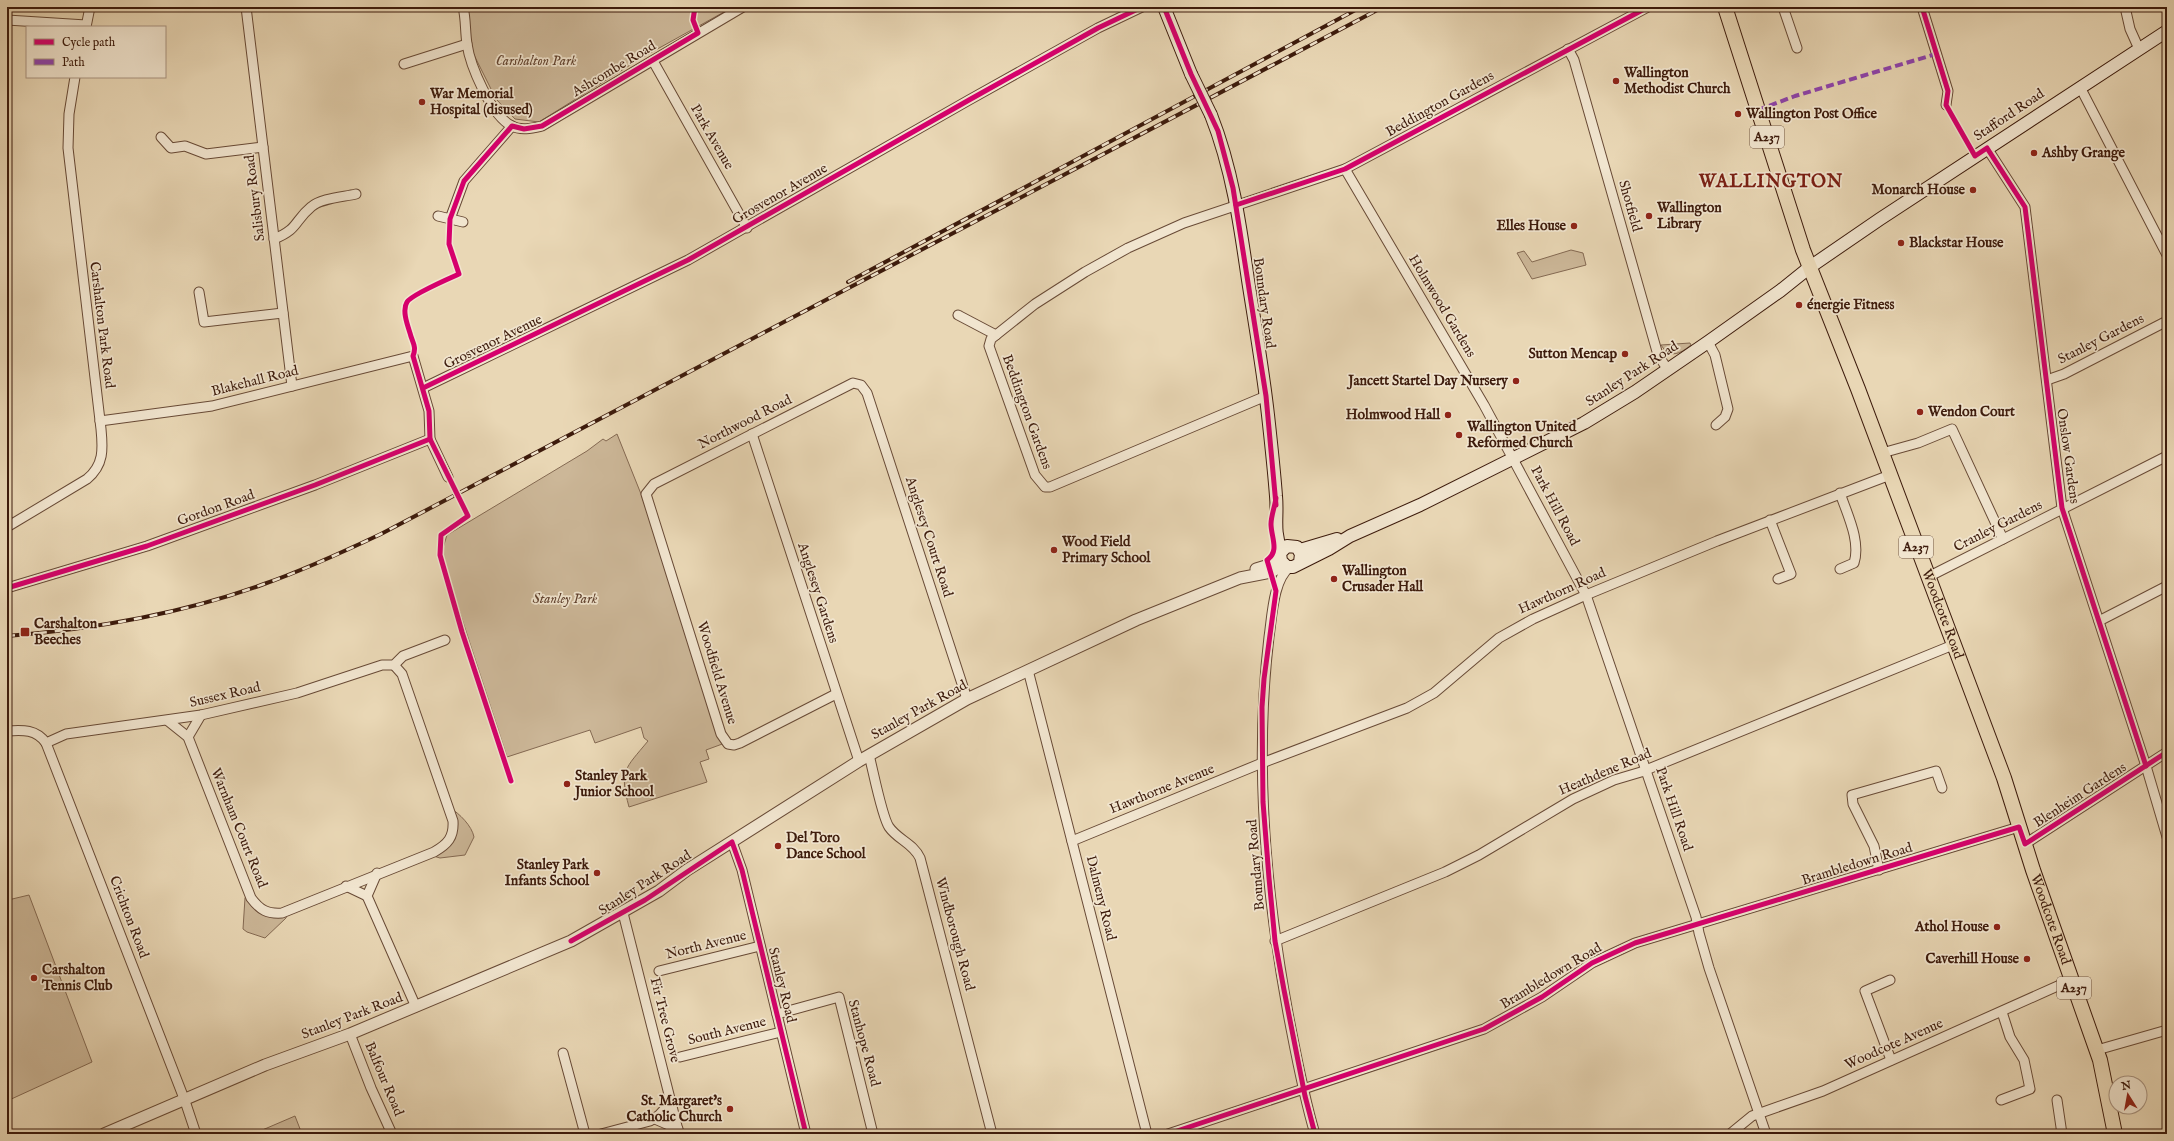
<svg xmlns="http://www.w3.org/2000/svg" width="2174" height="1141" viewBox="0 0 2174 1141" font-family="'IM FELL English',serif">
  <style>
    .green { fill: #ccb798; stroke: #846952 }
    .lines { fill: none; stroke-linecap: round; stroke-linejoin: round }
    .minor-casing { stroke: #684a36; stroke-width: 11 }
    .tertiary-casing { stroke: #684a36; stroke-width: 13 }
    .secondary-casing { stroke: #3d1b0c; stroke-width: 14 }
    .primary-casing { stroke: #3d1b0c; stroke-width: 16 }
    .minor { stroke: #f1e5cf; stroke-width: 9 }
    .tertiary { stroke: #f1e5cf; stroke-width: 11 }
    .secondary { stroke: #f1e5cf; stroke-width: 12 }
    .primary { stroke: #e9d7b5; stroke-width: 14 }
    .rail-casing { stroke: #3d1b0c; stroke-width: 4 }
    .rail { stroke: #f1e5cf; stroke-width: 2.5; stroke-dasharray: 8; stroke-linecap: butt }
    .secondary-bridge-casing { stroke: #3d1b0c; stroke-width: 14; stroke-linecap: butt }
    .secondary-bridge { stroke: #f1e5cf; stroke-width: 12 }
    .quiet { stroke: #8e44ad; stroke-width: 4; stroke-dasharray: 8 4; stroke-linecap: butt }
    .cycleway-casing { stroke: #f1e5cf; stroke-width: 8 }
    .cycleway { stroke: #d6006c; stroke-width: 5 }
    .poi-dot { fill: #8f2418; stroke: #f1e5cf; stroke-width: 1.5 }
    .labels { text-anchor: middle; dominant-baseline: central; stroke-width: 3.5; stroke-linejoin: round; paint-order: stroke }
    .shield { fill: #f1e5cf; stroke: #735846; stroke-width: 1 }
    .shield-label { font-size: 13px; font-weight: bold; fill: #3d1b0c }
    .park-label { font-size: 14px; font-style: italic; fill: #61422f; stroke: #f1e5cf }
    .street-label { font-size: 14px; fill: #3d1b0c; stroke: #f1e5cf }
    .poi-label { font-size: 14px; font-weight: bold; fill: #3d1b0c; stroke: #f1e5cf; text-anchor: start }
    .district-label { font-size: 18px; font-weight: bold; letter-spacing: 1px; fill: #7a1f14; stroke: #f1e5cf }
  </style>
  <rect width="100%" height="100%" fill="#e9d7b5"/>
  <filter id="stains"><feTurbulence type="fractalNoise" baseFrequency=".005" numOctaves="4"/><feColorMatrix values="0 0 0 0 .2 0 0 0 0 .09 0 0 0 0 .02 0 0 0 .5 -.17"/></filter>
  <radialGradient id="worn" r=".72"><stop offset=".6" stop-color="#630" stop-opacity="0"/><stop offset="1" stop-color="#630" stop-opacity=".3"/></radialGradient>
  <g class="green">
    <path d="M464 7H733L643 57 539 122 515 119 496 99 469 45Z"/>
    <path d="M1571 250 1583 253 1586 265 1532 279 1517 253 1524 251 1532 262Z"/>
    <path d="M1690 343 1691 345C1683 351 1676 357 1666 352L1661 345Z"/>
    <path d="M617 434 641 494 725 743 706 750 709 759 700 762 707 782 629 807C619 770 625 769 648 741L644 738 641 727 595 743 590 730 507 757 444 564 442 551 447 535 587 451 603 439 606 441Z"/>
    <path d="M450 808C459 813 472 826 474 837L465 855 440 858 430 855 448 845Z"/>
    <path d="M248 893 255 906 288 912 286 918 265 938 247 932 243 929 245 898Z"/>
    <path d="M29 895 92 1062 7 1101 8 900Z"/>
    <path d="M295 1116 302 1134H253Z"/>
  </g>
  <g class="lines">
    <defs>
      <g id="minor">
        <path d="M246 7 292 386"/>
        <path d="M463 7C466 19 465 31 467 44 470 65 491 116 512 126 521 131 533 128 542 126L743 7"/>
        <path d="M1783 7 1797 48"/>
        <path d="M1922 7 1948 91 1946 105"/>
        <path d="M2125 7 2130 29 2139 49"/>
        <path d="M7 20 86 25"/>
        <path d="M86 27 90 7"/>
        <path d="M1568 49 1574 60 1658 355 1668 370"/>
        <path d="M653 61 747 228"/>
        <path d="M404 64 467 44"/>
        <path d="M2080 87 2167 255"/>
        <path d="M161 137 171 148 185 146 206 154 263 147"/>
        <path d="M1987 148 2025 207 2062 508 2146 766 2167 837"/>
        <path d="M1345 169 1484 405 1586 595 1696 917 1699 933 1709 968 1766 1134"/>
        <path d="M438 216 463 222"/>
        <path d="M450 219 464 181 512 126"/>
        <path d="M274 239C299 229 294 221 311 207 321 198 343 197 356 194"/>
        <path d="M199 292 204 322 283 313"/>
        <path d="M958 315 996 335"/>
        <path d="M1708 342 1715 355 1728 409 1725 417 1716 425"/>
        <path d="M2047 380 2064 374 2167 321"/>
        <path d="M423 388 688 260 969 100 1098 28 1142 7"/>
        <path d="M1266 396 1050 487H1045L1035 475 989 346 991 339 1035 304 1085 272 1128 248 1184 223 1345 169 1648 7"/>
        <path d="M100 421 212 406 413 356 429 411 430 439 448 477"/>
        <path d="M752 434 859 761"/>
        <path d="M1882 453 1918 443 1952 429 2003 539"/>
        <path d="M1840 493C1847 514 1861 541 1854 563L1840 569"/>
        <path d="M1770 520 1791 574 1778 579"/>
        <path d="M7 527 87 479C104 465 103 449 101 429L68 148 69 114 75 77"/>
        <path d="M1290 567C1273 579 1272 618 1269 637 1254 763 1265 889 1288 1013 1296 1054 1303 1094 1315 1134"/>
        <path d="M1928 577 2167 456"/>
        <path d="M7 588 147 546 315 485 430 439"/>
        <path d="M2099 621 2167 586"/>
        <path d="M1028 670 1147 1134"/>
        <path d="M836 694 740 743 734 745 728 744 721 734 646 494 654 484 853 383 861 385 867 393 967 699"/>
        <path d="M168 721 188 737 251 898C260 910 267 914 282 913L434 852C448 844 454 837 453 821L402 674 394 665"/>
        <path d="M7 731C23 730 36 729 46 743L66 734 201 715 297 693 382 665H394L403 656 445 640"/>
        <path d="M188 737 201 715"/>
        <path d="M46 743 185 1101 196 1134"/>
        <path d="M869 755C873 770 882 817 889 827 898 840 913 843 920 858L992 1134"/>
        <path d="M1072 841 1262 763 1407 708 1434 693 1499 638 1533 619 1586 595 1717 541 1890 475"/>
        <path d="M732 842 742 870 806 1134"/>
        <path d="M2025 844 2167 752"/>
        <path d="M1879 870 1874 846 1853 804 1852 795 1936 771 1942 788"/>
        <path d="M377 873 367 896 416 1007"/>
        <path d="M346 886 367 896"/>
        <path d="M623 913 679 1134"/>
        <path d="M1275 941 1445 872 1479 855 1573 799 1614 780 1641 772 1953 645"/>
        <path d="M659 971 760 946"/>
        <path d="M1890 980 1865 991 1891 1060"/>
        <path d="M777 1014 839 997 873 1134"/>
        <path d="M350 1034 371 1088 392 1134"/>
        <path d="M2097 1050 2167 1030"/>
        <path d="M563 1053 585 1134"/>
        <path d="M680 1057 781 1032"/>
        <path d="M2001 1100 2030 1089 2024 1060 2010 1037 2002 1012"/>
        <path d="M2057 1100 2062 1134"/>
        <path d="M655 1119 678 1129"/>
        <path d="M601 1134 650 1121 659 1115 672 1101"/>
        <path d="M1168 1134 1484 1029 1542 997 1592 963 1635 943 2019 827"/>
        <path d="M1730 1134 1752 1116 1823 1091 2071 980"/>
      </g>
      <g id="tertiary">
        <path d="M1256 569 1269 565 1280 556"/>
        <path d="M104 1134 265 1065 350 1034 571 941 659 891 687 870 859 761 967 699 1136 620 1240 578 1271 572 1284 565"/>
      </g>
      <g id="secondary">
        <path d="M1164 7 1191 74"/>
        <path d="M1211 115C1232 168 1240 224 1248 280 1255 325 1263 370 1268 415 1271 442 1274 469 1276 496 1278 516 1273 530 1281 550"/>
        <path d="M1300 550 1337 539"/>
        <path d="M1300 562 1301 554 1297 547 1287 546 1280 553 1281 561 1287 567H1293L1329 549 1350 536 1420 505 1584 423 1635 392 1708 342 1780 291 1810 267 1880 219 2167 31"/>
      </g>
      <g id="primary">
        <path id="s1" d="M1725 7 1803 250 1858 389 2004 778 2033 870 2100 1060 2115 1134"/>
      </g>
    </defs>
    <use href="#minor" class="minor-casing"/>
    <use href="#tertiary" class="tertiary-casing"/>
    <use href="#secondary" class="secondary-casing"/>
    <use href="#primary" class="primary-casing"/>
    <use href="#minor" class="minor"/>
    <use href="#tertiary" class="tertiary"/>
    <use href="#secondary" class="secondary"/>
    <use href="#primary" class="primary"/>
    <defs>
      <g id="rail">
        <path d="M848 282 1361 7"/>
        <path d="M7 636C94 629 182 614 264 584 304 570 343 552 381 534L1383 7"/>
      </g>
    </defs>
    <use href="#rail" class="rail-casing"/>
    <use href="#rail" class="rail"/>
    <defs>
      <path id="secondary-bridge" d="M1191 74 1211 115"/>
    </defs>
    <use href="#secondary-bridge" class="secondary-bridge-casing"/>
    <use href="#secondary-bridge" class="secondary-bridge"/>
    <path class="quiet" d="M1758 110 1795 96 1936 54"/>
    <defs>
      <g id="cycleway">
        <path d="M1164 7 1191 74 1218 131 1233 188 1266 396 1276 505"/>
        <path d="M1922 7 1948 91 1946 105 1975 156 1987 148 2025 207 2062 508 2146 766"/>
        <path d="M1236 205 1345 169 1648 7"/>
        <path d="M423 388 688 260 969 100 1098 28 1142 7"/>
        <path d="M1276 498C1275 506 1271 516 1271 524 1271 537 1280 551 1267 560L1276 591 1264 679 1262 707 1263 802 1269 878 1275 941 1284 990 1305 1096 1315 1134"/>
        <path d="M7 588 147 546 315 485 430 439"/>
        <path d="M511 781 462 632 440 555 441 535 468 516 430 439 429 411 413 356C417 346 412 342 410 333 407 324 402 310 407 302 411 295 450 278 459 274L449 244 450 219 464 181 512 126 524 129 542 126 698 33 693 20 695 7"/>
        <path d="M571 941 645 900 732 842 742 870 806 1134"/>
        <path d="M1168 1134 1484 1029 1542 997 1592 963 1635 943 2019 827 2025 844 2167 752"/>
      </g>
    </defs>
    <use href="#cycleway" class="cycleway-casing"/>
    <use href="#cycleway" class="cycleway"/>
  </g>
  <g class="poi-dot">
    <circle cx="1616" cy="81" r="4"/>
    <circle cx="422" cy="102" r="4"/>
    <circle cx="1738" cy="114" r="4"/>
    <circle cx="2034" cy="153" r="4"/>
    <circle cx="1973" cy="190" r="4"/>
    <circle cx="1649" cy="216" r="4"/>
    <circle cx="1574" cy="226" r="4"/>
    <circle cx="1901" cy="243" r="4"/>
    <circle cx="1799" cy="305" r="4"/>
    <circle cx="1625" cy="354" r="4"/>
    <circle cx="1516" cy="381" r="4"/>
    <circle cx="1920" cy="412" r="4"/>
    <circle cx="1448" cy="415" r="4"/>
    <circle cx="1459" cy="435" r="4"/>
    <circle cx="1054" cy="550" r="4"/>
    <circle cx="1334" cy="579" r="4"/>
    <rect x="20" y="627" width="10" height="10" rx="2"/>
    <circle cx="567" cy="784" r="4"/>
    <circle cx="778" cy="846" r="4"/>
    <circle cx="597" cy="873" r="4"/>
    <circle cx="1997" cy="927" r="4"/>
    <circle cx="2027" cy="959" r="4"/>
    <circle cx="34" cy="978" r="4"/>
    <circle cx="730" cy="1109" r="4"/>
  </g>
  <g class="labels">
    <g class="shield">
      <rect x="1750" y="126" width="34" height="22" rx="3"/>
      <rect x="1899" y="536" width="34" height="22" rx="3"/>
      <rect x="2057" y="977" width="34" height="22" rx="3"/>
    </g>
    <g class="shield-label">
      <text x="1767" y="137">A237</text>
      <text x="1916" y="547">A237</text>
      <text x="2074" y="988">A237</text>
    </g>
    <g class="park-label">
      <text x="536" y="61">Carshalton Park</text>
      <text x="565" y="599">Stanley Park</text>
    </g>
    <g class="street-label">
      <text transform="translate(614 69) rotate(-31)">Ashcombe Road</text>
      <text transform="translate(1440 104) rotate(-29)">Beddington Gardens</text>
      <text transform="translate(2009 115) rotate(-34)">Stafford Road</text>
      <text transform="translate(712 137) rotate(60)">Park Avenue</text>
      <text transform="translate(780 194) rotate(-30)">Grosvenor Avenue</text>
      <text transform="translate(255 198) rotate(-97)">Salisbury Road</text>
      <text transform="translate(1630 206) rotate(74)">Shotfield</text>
      <text transform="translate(1264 303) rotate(82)">Boundary Road</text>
      <text transform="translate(1442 306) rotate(59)">Holmwood Gardens</text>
      <text transform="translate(102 325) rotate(83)">Carshalton Park Road</text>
      <text transform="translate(2101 339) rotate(-27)">Stanley Gardens</text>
      <text transform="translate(493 342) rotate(-26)">Grosvenor Avenue</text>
      <text transform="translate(1632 374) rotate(-33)">Stanley Park Road</text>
      <text transform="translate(255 381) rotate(-14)">Blakehall Road</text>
      <text transform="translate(1027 412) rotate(70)">Beddington Gardens</text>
      <text transform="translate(745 422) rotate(-27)">Northwood Road</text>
      <text transform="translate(2068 456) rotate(82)">Onslow Gardens</text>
      <text transform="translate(1555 506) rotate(62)">Park Hill Road</text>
      <text transform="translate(216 508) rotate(-20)">Gordon Road</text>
      <text transform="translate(1998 526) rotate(-27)">Cranley Gardens</text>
      <text transform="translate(929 537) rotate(72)">Anglesey Court Road</text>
      <text transform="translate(1562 591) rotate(-24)">Hawthorn Road</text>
      <text transform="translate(818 593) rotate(72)">Anglesey Gardens</text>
      <text stroke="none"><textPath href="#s1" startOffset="645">Woodcote Road</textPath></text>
      <text transform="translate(717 673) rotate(73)">Woodfield Avenue</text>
      <text transform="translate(225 695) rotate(-13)">Sussex Road</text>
      <text transform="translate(919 710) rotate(-29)">Stanley Park Road</text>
      <text transform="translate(1605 772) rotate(-23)">Heathdene Road</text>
      <text transform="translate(1162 789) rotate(-22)">Hawthorne Avenue</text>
      <text transform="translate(2080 795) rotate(-33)">Blenheim Gardens</text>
      <text transform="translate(1674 809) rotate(71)">Park Hill Road</text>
      <text transform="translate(239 828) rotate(68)">Warnham Court Road</text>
      <text transform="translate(1857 864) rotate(-17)">Brambledown Road</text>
      <text transform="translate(1256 865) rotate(-95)">Boundary Road</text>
      <text transform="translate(645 883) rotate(-33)">Stanley Park Road</text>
      <text transform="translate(1101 898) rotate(76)">Dalmeny Road</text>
      <text transform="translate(129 917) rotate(69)">Crichton Road</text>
      <text stroke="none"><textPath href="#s1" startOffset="969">Woodcote Road</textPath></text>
      <text transform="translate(955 934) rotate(75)">Windborough Road</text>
      <text transform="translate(706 945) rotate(-14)">North Avenue</text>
      <text transform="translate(1551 976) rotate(-31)">Brambledown Road</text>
      <text transform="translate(782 985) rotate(76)">Stanley Road</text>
      <text transform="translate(352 1016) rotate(-21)">Stanley Park Road</text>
      <text transform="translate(665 1020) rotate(76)">Fir Tree Grove</text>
      <text transform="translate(727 1031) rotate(-14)">South Avenue</text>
      <text transform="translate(864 1043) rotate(75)">Stanhope Road</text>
      <text transform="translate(1894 1044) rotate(-24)">Woodcote Avenue</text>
      <text transform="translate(384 1079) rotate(67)">Balfour Road</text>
    </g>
    <g class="poi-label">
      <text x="1624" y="73">Wallington<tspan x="1624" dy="16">Methodist Church</tspan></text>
      <text x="430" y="94">War Memorial<tspan x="430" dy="16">Hospital (disused)</tspan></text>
      <text x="1746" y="114">Wallington Post Office</text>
      <text x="2042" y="153">Ashby Grange</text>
      <text x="1965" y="190" text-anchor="end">Monarch House</text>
      <text x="1657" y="208">Wallington<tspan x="1657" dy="16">Library</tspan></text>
      <text x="1566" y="226" text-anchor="end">Elles House</text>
      <text x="1909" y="243">Blackstar House</text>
      <text x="1807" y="305">énergie Fitness</text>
      <text x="1617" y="354" text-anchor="end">Sutton Mencap</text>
      <text x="1508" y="381" text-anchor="end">Jancett Startel Day Nursery</text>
      <text x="1928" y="412">Wendon Court</text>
      <text x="1440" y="415" text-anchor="end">Holmwood Hall</text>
      <text x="1467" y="427">Wallington United<tspan x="1467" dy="16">Reformed Church</tspan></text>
      <text x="1062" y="542">Wood Field<tspan x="1062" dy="16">Primary School</tspan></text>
      <text x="1342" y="571">Wallington<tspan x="1342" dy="16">Crusader Hall</tspan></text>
      <text x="34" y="624">Carshalton<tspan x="34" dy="16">Beeches</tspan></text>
      <text x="575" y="776">Stanley Park<tspan x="575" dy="16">Junior School</tspan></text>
      <text x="786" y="838">Del Toro<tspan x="786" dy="16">Dance School</tspan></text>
      <text x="589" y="865" text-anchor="end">Stanley Park<tspan x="589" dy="16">Infants School</tspan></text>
      <text x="1989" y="927" text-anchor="end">Athol House</text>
      <text x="2019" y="959" text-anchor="end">Caverhill House</text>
      <text x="42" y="970">Carshalton<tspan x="42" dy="16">Tennis Club</tspan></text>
      <text x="722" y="1101" text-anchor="end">St. Margaret's<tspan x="722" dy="16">Catholic Church</tspan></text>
    </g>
    <g class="district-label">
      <text x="1771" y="182">WALLINGTON</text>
    </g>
  </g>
  <rect width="2174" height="1141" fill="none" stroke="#e9d7b5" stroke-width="24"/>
  <rect x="8" y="8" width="2158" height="1125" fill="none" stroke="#3d1b0c" stroke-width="2"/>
  <rect x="12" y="12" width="2150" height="1117" fill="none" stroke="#3d1b0c"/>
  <rect x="26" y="26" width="140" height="52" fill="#f1e5cf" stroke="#a99481"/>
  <rect x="34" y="39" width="20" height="6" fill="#d6006c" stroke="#a99481"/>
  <text x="62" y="46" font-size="12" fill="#3d1b0c">Cycle path</text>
  <rect x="34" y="59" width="20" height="6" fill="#8e44ad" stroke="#a99481"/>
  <text x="62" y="66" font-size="12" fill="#3d1b0c">Path</text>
  <g transform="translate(2128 1095) rotate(349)"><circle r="19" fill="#f1e5cf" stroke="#a99481"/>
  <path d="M0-3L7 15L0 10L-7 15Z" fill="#8f2418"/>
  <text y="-6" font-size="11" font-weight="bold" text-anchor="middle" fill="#3d1b0c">N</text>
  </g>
  <rect width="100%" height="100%" filter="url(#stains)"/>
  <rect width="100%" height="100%" fill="url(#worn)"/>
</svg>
